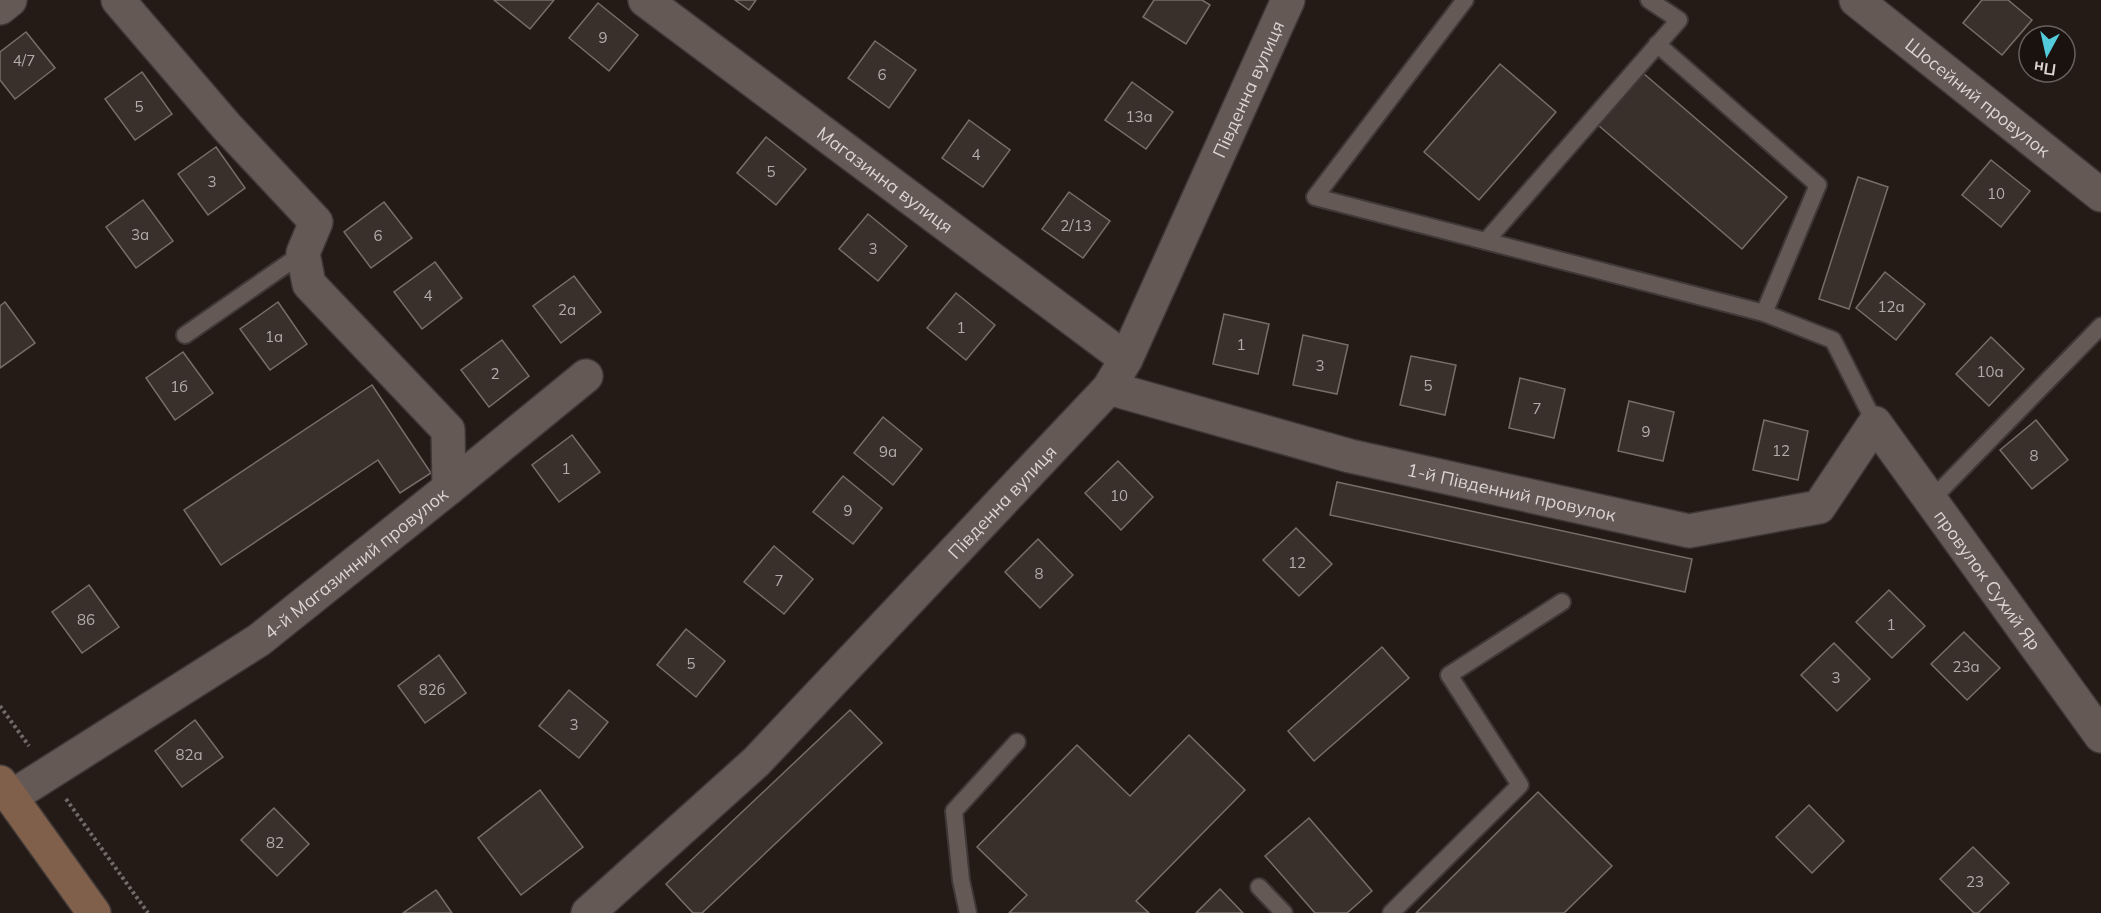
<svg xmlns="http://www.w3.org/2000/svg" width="2101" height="913" viewBox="0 0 2101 913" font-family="Mulish,sans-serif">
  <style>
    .building { fill: #392f2b; stroke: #786d68; stroke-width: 1.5 }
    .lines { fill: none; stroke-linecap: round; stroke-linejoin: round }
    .service-casing { stroke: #3f3836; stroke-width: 20 }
    .minor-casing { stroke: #3f3836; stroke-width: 36 }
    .secondary-casing { stroke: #3f3836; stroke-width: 36 }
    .path { stroke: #726a66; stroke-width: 4; stroke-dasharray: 3 3; stroke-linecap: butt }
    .service { stroke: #645955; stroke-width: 16 }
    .minor { stroke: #645955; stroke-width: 33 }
    .secondary { stroke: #80604a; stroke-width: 33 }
    .labels { text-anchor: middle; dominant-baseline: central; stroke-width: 5; stroke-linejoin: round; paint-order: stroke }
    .number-label { font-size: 15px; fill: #b3aca9 }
    .street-label { font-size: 18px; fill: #dcd5d3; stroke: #1a120e }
  </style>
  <rect width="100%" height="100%" fill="#241b17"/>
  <g class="building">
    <path d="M494 0H554L530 29Z"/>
    <path d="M735 0H756L749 10Z"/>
    <path d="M1154 0H1202L1210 5 1186 44 1143 17Z"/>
    <path d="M1982 0H2008L2032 20 2002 55 1963 23Z"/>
    <path d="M598 3 638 35 609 71 569 38Z"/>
    <path d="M26 32 55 68 15 99 0 80V52Z"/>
    <path d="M875 41 916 70 889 108 848 78Z"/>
    <path d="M1500 64 1556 112 1479 200 1424 152Z"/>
    <path d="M142 72 172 114 135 140 105 99Z"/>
    <path d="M1643 73 1787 197 1742 249 1598 125Z"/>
    <path d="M1132 82 1173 112 1146 149 1105 120Z"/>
    <path d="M969 120 1010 150 983 187 942 158Z"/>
    <path d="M766 137 806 169 776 205 737 173Z"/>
    <path d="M216 147 245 188 208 215 178 174Z"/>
    <path d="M1991 160 2030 191 2001 227 1962 195Z"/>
    <path d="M1858 177 1888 187 1849 309 1819 299Z"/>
    <path d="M1069 192 1110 221 1083 258 1042 229Z"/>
    <path d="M143 200 173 241 136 268 106 227Z"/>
    <path d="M384 202 412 238 371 268 344 232Z"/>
    <path d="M868 214 907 246 878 281 839 249Z"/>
    <path d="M435 262 462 298 422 329 394 292Z"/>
    <path d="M1885 272 1925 304 1896 340 1856 308Z"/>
    <path d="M574 276 601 312 561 343 533 306Z"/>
    <path d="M956 293 995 325 966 360 927 328Z"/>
    <path d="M5 302 35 343 0 368V306Z"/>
    <path d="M278 302 307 344 270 370 240 329Z"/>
    <path d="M1224 314 1269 324 1258 374 1213 364Z"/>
    <path d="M1303 335 1348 345 1337 394 1293 385Z"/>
    <path d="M1991 337 2024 369 1989 406 1956 374Z"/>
    <path d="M502 340 529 376 489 407 461 370Z"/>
    <path d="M183 352 213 393 175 420 146 378Z"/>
    <path d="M1411 356 1456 365 1445 415 1400 405Z"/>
    <path d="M1520 378 1565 389 1554 438 1509 428Z"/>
    <path d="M372 385 431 473 400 493 378 460 221 565 184 510Z"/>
    <path d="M1629 401 1674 412 1663 461 1618 451Z"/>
    <path d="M883 417 922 449 893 485 854 453Z"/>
    <path d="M1764 420 1808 431 1798 480 1753 470Z"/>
    <path d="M2036 420 2068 460 2032 489 2000 450Z"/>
    <path d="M572 435 600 472 559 502 532 465Z"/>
    <path d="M1118 461 1153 497 1121 530 1085 493Z"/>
    <path d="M843 476 882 508 853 544 813 512Z"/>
    <path d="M1337 482 1692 559 1685 592 1330 515Z"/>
    <path d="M1296 528 1332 564 1299 596 1263 560Z"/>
    <path d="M1038 539 1073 575 1040 608 1005 572Z"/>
    <path d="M774 546 813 579 784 614 744 582Z"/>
    <path d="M89 585 119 627 82 653 52 612Z"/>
    <path d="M1889 590 1925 626 1892 658 1856 622Z"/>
    <path d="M686 629 725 661 696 697 657 665Z"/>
    <path d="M1964 632 2000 668 1967 700 1931 664Z"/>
    <path d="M1834 643 1870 679 1837 711 1801 675Z"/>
    <path d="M1382 647 1409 678 1314 761 1288 731Z"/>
    <path d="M439 655 466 693 425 723 398 686Z"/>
    <path d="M569 690 608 722 579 758 539 726Z"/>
    <path d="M850 710 882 743 702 913H693L666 884Z"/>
    <path d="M195 720 223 757 182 787 155 751Z"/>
    <path d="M1189 735 1245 790 1136 901 1149 913H1009L1027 895 977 847 1077 745 1130 796Z"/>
    <path d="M540 790 583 847 521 895 478 838Z"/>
    <path d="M1538 792 1612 866 1564 913H1416Z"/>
    <path d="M1809 805 1844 841 1812 873 1776 837Z"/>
    <path d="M274 808 309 844 277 876 241 840Z"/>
    <path d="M1309 818 1372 891 1347 913H1315L1265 856Z"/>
    <path d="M1973 847 2009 883 1978 913H1974L1940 879Z"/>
    <path d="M1220 889 1243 913H1196Z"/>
    <path d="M436 890 452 913H403Z"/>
  </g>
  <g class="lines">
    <defs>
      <g id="service">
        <path d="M1465 0 1315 197 1764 313 1833 340 1875 423"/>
        <path d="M1657 44 1818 185 1764 313"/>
        <path d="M1486 241 1679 20 1649 0"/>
        <path d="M185 335 303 253"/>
        <path d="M1931 500 2101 326"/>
        <path d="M1259 887 1284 913"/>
        <path d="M968 913 961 880 954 811 1017 742"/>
        <path d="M1391 913 1520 785 1449 675 1562 602"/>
      </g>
      <g id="minor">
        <path id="s1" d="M645 0 1126 359"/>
        <path id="s2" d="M1856 0 2101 195"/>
        <path d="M0 8 10 0"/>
        <path id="s3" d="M1109 388 1350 456 1689 531 1819 507 1875 423 2101 736"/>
        <path d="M449 488 586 376"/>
        <path id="s4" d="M11 797 259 640 449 488 448 430 309 284 303 253 316 222 227 127 118 0"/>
        <path id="s5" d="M588 913 756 762 1109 388 1126 359 1288 0"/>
      </g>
      <path id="secondary" d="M0 782 94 913"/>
    </defs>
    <use href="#service" class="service-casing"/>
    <use href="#minor" class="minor-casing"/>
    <use href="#secondary" class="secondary-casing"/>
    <g class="path">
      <path d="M0 706 29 746"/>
      <path d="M66 799 148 913"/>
    </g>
    <use href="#service" class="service"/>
    <use href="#minor" class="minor"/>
    <use href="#secondary" class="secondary"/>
  </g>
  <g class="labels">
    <g class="number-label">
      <text x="603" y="37">9</text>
      <text x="24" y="60">4/7</text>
      <text x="882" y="74">6</text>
      <text x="139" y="106">5</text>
      <text x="1139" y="116">13а</text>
      <text x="976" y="154">4</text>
      <text x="771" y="171">5</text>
      <text x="212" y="181">3</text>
      <text x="1996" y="193">10</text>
      <text x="1076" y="225">2/13</text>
      <text x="140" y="234">3а</text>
      <text x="378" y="235">6</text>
      <text x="873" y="248">3</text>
      <text x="428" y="295">4</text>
      <text x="1891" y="306">12а</text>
      <text x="567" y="309">2а</text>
      <text x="961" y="327">1</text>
      <text x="274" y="336">1а</text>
      <text x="1241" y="344">1</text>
      <text x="1320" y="365">3</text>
      <text x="1990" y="371">10а</text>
      <text x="495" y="373">2</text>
      <text x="1428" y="385">5</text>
      <text x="179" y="386">1б</text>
      <text x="1537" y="408">7</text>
      <text x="1646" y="431">9</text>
      <text x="1781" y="450">12</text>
      <text x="888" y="451">9а</text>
      <text x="2034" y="455">8</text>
      <text x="566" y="468">1</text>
      <text x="1119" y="495">10</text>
      <text x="848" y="510">9</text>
      <text x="1297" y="562">12</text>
      <text x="1039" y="573">8</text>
      <text x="779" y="580">7</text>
      <text x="86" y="619">86</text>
      <text x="1891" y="624">1</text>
      <text x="691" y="663">5</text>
      <text x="1966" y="666">23а</text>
      <text x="1836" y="677">3</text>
      <text x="432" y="689">82б</text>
      <text x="574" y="724">3</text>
      <text x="189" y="754">82а</text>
      <text x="275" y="842">82</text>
      <text x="1975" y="881">23</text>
    </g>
    <g class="street-label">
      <text stroke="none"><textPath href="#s5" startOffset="1070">Південна вулиця</textPath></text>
      <text stroke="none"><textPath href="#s2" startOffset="156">Шосейний провулок</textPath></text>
      <text stroke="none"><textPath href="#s1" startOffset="300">Магазинна вулиця</textPath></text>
      <text stroke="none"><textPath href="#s3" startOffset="416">1-й Південний провулок</textPath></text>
      <text stroke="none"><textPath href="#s5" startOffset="584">Південна вулиця</textPath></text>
      <text stroke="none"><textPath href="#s4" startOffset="417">4-й Магазинний провулок</textPath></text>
      <text stroke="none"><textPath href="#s3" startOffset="1024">провулок Сухий Яр</textPath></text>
    </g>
  </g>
  <g transform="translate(2047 54) rotate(188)"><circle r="28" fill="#1a120e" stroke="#68605d" stroke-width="1.5"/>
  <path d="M0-4.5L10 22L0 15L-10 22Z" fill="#53cbda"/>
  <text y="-9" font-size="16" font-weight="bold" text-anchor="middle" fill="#dcd5d3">Пн</text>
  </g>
</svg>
